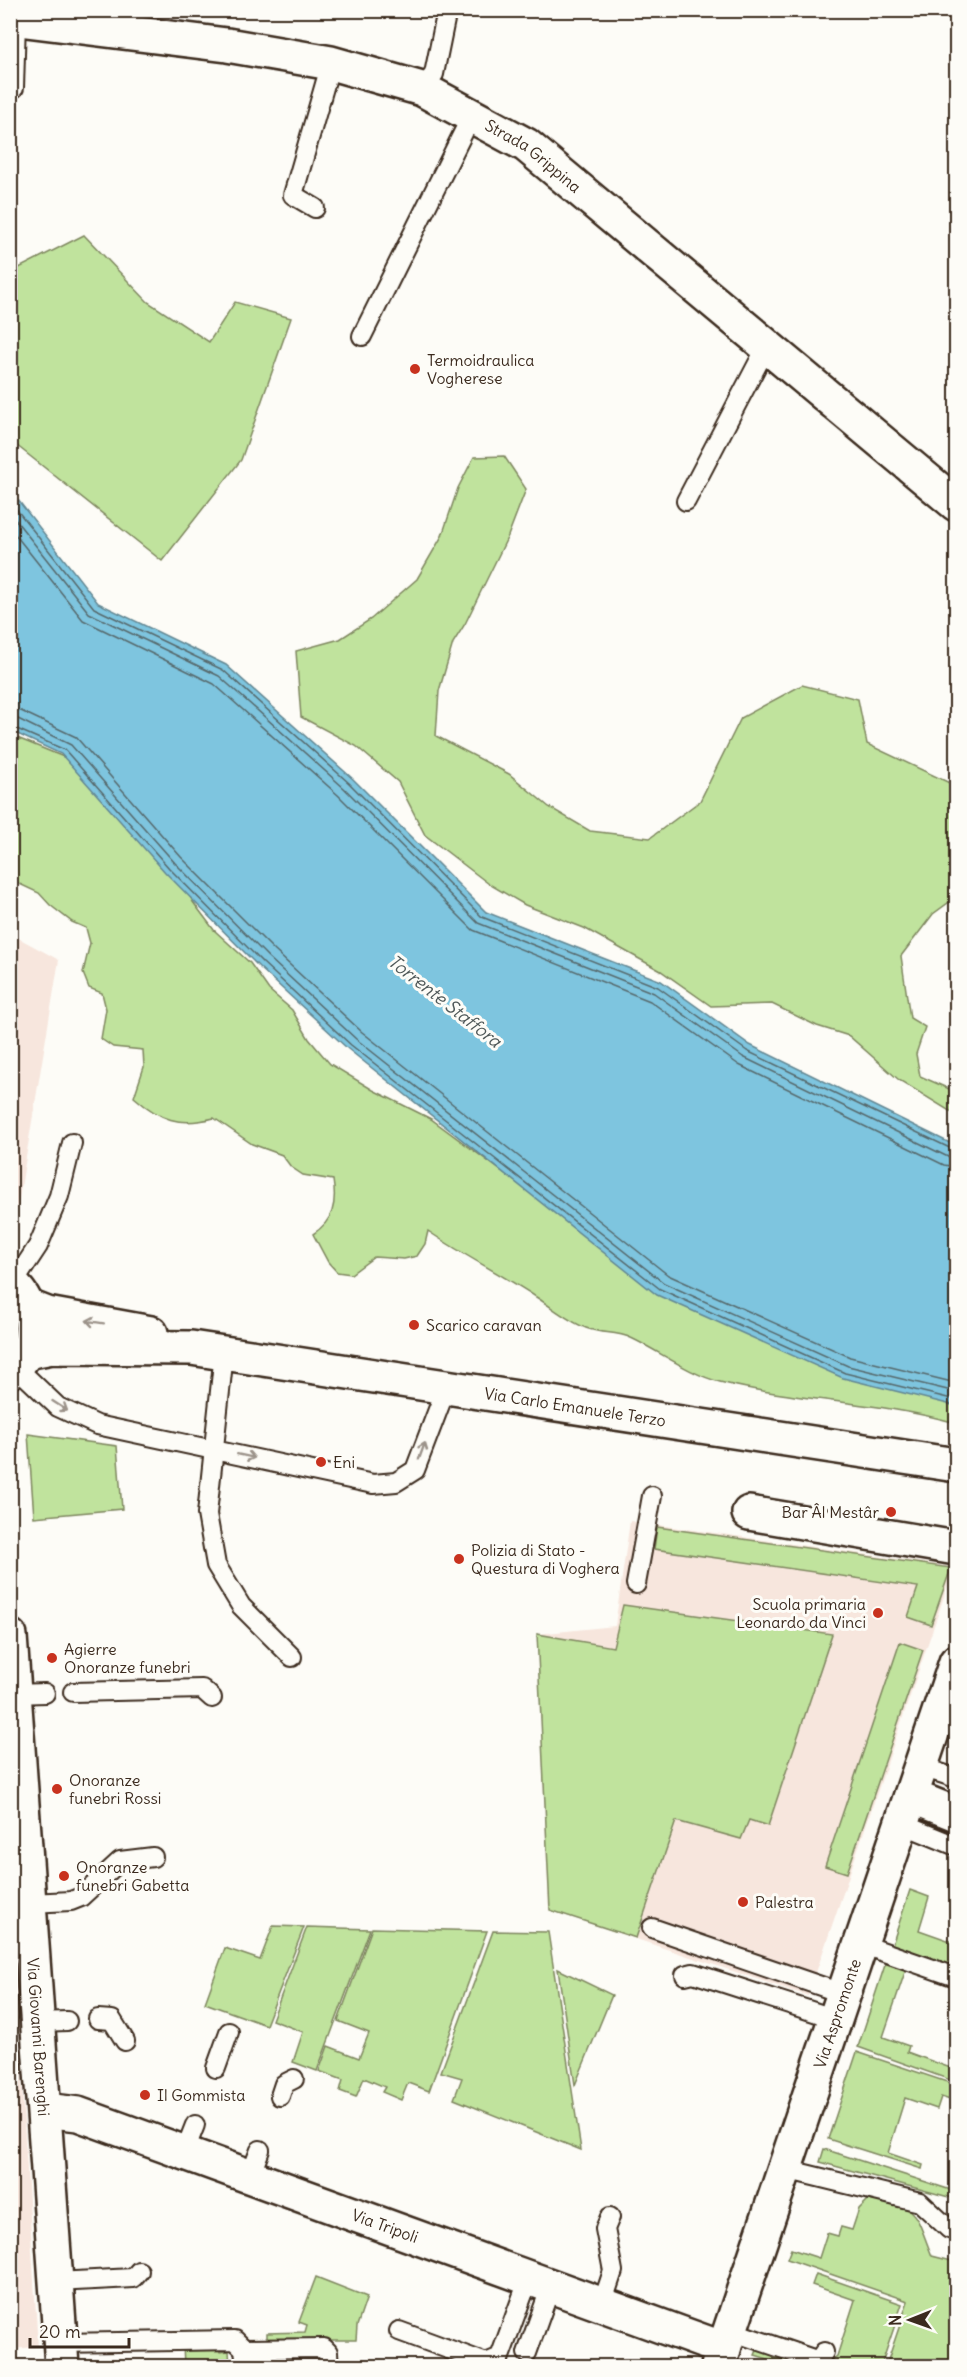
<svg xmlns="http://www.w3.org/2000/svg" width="967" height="2377" viewBox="0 0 967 2377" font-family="Delius,sans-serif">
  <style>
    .built { fill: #f7e6dd }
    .green { fill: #c0e39d; stroke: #7e865e; stroke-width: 1.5 }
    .water { fill: #7ec5df; stroke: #638792; stroke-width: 1.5 }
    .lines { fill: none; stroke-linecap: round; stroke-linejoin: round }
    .shore { stroke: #56686b; stroke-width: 1.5 }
    .service-casing { stroke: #3b2a1e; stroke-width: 22 }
    .minor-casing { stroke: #3b2a1e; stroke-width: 38 }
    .secondary-casing { stroke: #3b2a1e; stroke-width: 38 }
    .service { stroke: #fdfcf7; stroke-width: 18 }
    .minor { stroke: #fdfcf7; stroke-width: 33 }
    .secondary { stroke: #fdfcf7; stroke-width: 33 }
    .oneway { stroke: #9c938a }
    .poi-dot { fill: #c8321e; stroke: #fdfcf7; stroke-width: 2 }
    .labels { text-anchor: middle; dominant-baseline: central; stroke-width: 6; stroke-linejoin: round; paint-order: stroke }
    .street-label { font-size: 16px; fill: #3b2a1e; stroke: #fdfcf7 }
    .poi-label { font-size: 16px; fill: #3b2a1e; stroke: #fdfcf7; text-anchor: start }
    .water-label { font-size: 18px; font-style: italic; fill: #4f5858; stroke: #fdfcf7 }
  </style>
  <rect width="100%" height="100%" fill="#fdfcf7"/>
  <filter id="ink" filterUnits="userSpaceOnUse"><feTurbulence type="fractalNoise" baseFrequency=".0167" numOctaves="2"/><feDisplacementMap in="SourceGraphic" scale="12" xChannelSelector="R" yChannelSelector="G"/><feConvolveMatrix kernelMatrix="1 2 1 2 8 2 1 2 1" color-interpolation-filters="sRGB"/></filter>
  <g filter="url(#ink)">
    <g class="built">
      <path d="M11 934 59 960 11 1247H10Z"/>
      <path d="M630 1521 954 1567 808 1996 549 1910 537 1634 615 1626Z"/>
      <path d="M11 1941H13L38 2347 11 2349Z"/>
    </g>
    <g class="green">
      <path d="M84 235 148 302 209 342 235 302 291 318 241 460 162 561 11 441V272Z"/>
      <path d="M504 456 526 489 508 536 465 624 453 643 439 691 436 736 509 774 549 807 590 831 650 838 700 801 741 718 802 685 858 699 867 744 956 786V897L933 914 901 956 910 1018 925 1027 916 1054 920 1076 956 1092V1115L899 1080 849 1036 817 1026 772 1004 711 1006 661 971 584 928 525 905 489 884 425 835 398 782 356 746 301 717 296 651 340 639 371 619 417 579 442 536 458 488 474 457Z"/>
      <path d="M10 735 71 760 177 871 193 902 214 930 250 963 269 990 292 1010 309 1039 330 1064 373 1090 431 1119 531 1193 956 1366V1423C879 1401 798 1402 720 1382 689 1374 659 1351 631 1338 617 1331 600 1334 586 1328 568 1321 553 1308 536 1297 501 1274 463 1255 428 1231L425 1244 417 1256 404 1259 374 1257 351 1274 337 1272 328 1262 313 1234C333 1221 337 1204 333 1180L303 1175 291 1167 282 1155 252 1144 214 1118C179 1127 160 1120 134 1097L144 1067 143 1050 113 1047 101 1039 106 1009 102 993 89 988 83 973 90 943 86 928 72 922 50 905 39 893 11 880Z"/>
      <path d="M28 1434 117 1446 122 1509 34 1517Z"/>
      <path d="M657 1527 951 1568 931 1625 908 1617 918 1587 654 1549Z"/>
      <path d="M623 1605 832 1634 768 1826 749 1820 741 1839 676 1821 636 1938 550 1910 537 1634 613 1647Z"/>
      <path d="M900 1642 923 1650 847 1873 825 1866Z"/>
      <path d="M910 1890 929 1897 919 1930 956 1943V1967L892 1945Z"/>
      <path d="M273 1926 304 1927 266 2025 205 2003 225 1948 260 1960Z"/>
      <path d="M307 1927 370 1929 317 2071 293 2062 303 2032 272 2020Z"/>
      <path d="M372 1928 487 1931 429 2091 408 2083 401 2100 382 2092 385 2087 364 2078 356 2097 340 2091 343 2080 319 2071 328 2046 359 2058 369 2033 338 2021Z"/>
      <path d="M493 1931 548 1932 581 2150 454 2099 462 2078 441 2072Z"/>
      <path d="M10 1943 19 2056 11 2057H10Z"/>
      <path d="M886 1962 906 1969 883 2037 909 2046 907 2052 956 2070V2082L858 2047Z"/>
      <path d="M558 1969 612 1995 575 2085Z"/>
      <path d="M857 2052 956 2085V2102L941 2097 937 2109 905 2098 888 2153 923 2165 922 2169 828 2139Z"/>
      <path d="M824 2149 951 2190 956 2177V2199L820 2162Z"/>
      <path d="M872 2196C921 2209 914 2212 932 2256L956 2262V2366H886L908 2301 787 2259 791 2249 819 2258 827 2233 838 2236 841 2227 852 2230 859 2209Z"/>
      <path d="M816 2274 902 2304 881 2366H824L837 2356 855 2300 812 2285Z"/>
      <path d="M316 2277 367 2297 357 2326 356 2340H267V2333L305 2332 307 2325 299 2322Z"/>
      <path d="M183 2344 219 2348 220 2352 229 2351 230 2366H184Z"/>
      <path d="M758 2348 813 2366H790L755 2355Z"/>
    </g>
    <path class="water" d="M11 491 98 603 226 665 353 779 486 912 661 981 750 1045 956 1146V1406L843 1378 657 1295 348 1049 259 967 165 872 61 754 11 731Z"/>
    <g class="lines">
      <g class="shore">
        <path d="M10 501 94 608 223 670 349 783 482 917 658 987 747 1051 956 1151"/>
        <path d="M10 513 89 613 219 676 344 788 478 923 654 993 743 1057 948 1157 956 1158"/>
        <path d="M10 528 83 620 214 684 338 795 473 930 650 1001 739 1065 944 1165 956 1167"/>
        <path d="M10 709 21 711 76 737 181 857 275 951 362 1032 668 1275 850 1357 956 1383"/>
        <path d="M10 718 18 719 71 745 175 863 268 957 356 1039 664 1283 848 1366 956 1392"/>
        <path d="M10 726 65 750 169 868 263 963 351 1045 660 1289 845 1373 956 1400"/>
      </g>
      <defs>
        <g id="service">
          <path d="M14 88 16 20"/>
          <path d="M422 89 434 74 447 10"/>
          <path d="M315 208 293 195 331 63"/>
          <path d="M362 336 472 115"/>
          <path d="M686 501 767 346"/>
          <path d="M13 1284 38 1246 59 1196 72 1143"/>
          <path d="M224 1353 207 1514 216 1565 241 1606 292 1657"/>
          <path d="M16 1367 58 1407 97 1425 373 1484 396 1482 415 1470 447 1386"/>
          <path d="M636 1584 652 1496"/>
          <path d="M73 1692 202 1689 212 1698"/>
          <path d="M15 1694 45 1693"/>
          <path d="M921 1767 956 1778"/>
          <path d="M902 1824 956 1846"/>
          <path d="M30 1903 71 1901 81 1897 120 1861 153 1857"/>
          <path d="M652 1928 844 1994"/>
          <path d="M861 1944 956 1977"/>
          <path d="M685 1975 693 1973 836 2019"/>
          <path d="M98 2019 112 2020 125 2041"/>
          <path d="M39 2022 67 2021"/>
          <path d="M216 2068 229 2032"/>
          <path d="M280 2096 284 2084 294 2079"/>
          <path d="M184 2153 195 2125"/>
          <path d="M785 2169 920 2202 949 2229 956 2231"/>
          <path d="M250 2176 260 2150"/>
          <path d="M56 2282 133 2278 139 2271"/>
          <path d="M602 2304 613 2271 605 2229 610 2217"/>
          <path d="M399 2331 486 2363 500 2357 529 2278"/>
          <path d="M731 2331 813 2359 820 2358 824 2352"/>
          <path d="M60 2343 235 2340 244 2349 246 2366"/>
          <path d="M244 2349 324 2348 328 2352 329 2366"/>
          <path d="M527 2353 551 2286"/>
        </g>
        <g id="minor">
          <path id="s1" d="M10 18 227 45 331 63 422 89 526 145 956 504"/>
          <path d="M749 1513 956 1548"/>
          <path id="s2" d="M10 1636 62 2366"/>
          <path d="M911 1796 956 1814"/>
          <path id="s3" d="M45 2110 78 2114 724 2349"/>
          <path id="s4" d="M718 2366 956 1662"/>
        </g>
        <g id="secondary">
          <path d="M10 1283C38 1305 40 1349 10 1371"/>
          <path d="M29 1307 47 1314 151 1333"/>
          <path id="s5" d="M26 1352 52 1347 191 1348 956 1465"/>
        </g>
      </defs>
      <use href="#service" class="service-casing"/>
      <use href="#minor" class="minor-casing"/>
      <use href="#secondary" class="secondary-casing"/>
      <use href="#service" class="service"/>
      <use href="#minor" class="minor"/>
      <use href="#secondary" class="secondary"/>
    </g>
    <defs><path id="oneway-shaft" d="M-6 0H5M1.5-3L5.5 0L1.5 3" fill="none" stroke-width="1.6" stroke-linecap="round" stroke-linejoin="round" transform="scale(1.5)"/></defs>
    <g class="oneway">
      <use href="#oneway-shaft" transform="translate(95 1322) rotate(-171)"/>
      <use href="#oneway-shaft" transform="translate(60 1406) rotate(33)"/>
      <use href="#oneway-shaft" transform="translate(422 1451) rotate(-70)"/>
      <use href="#oneway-shaft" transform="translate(246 1456) rotate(12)"/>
    </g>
  </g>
  <g class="poi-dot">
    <circle cx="415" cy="369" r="6"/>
    <circle cx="414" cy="1325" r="6"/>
    <circle cx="321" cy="1462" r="6"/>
    <circle cx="891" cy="1512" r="6"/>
    <circle cx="459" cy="1559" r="6"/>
    <circle cx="878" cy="1613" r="6"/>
    <circle cx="52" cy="1658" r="6"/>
    <circle cx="57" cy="1789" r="6"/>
    <circle cx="64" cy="1876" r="6"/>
    <circle cx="743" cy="1902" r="6"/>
    <circle cx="145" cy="2095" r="6"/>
  </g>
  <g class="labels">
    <g class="street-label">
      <text stroke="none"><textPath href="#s1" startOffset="549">Strada Grippina</textPath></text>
      <text stroke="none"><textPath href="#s5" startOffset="554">Via Carlo Emanuele Terzo</textPath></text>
      <text stroke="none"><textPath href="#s4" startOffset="372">Via Aspromonte</textPath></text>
      <text stroke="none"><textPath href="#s2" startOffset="402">Via Giovanni Barenghi</textPath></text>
      <text stroke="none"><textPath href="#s3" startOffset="360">Via Tripoli</textPath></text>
    </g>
    <g class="poi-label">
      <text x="427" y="360">Termoidraulica<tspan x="427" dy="18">Vogherese</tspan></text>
      <text x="426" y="1325">Scarico caravan</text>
      <text x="333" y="1462">Eni</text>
      <text x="879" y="1512" text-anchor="end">Bar Âl Mestâr</text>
      <text x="471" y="1550">Polizia di Stato -<tspan x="471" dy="18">Questura di Voghera</tspan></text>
      <text x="866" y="1604" text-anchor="end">Scuola primaria<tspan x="866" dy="18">Leonardo da Vinci</tspan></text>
      <text x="64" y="1649">Agierre<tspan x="64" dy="18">Onoranze funebri</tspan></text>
      <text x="69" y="1780">Onoranze<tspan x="69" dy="18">funebri Rossi</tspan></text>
      <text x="76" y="1867">Onoranze<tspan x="76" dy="18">funebri Gabetta</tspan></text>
      <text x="755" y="1902">Palestra</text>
      <text x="157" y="2095">Il Gommista</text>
    </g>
    <g class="water-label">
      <text transform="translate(445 1001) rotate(38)">Torrente Staffora</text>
    </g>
  </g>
  <rect width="967" height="2377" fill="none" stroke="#fdfcf7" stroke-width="36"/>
  <rect x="18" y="18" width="931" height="2341" fill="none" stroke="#3b2a1e" stroke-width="2" filter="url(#ink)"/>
  <g transform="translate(910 2320) rotate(269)" stroke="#fdfcf7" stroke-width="4.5" paint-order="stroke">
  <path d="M0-4.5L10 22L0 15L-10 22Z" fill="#3b2a1e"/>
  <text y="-9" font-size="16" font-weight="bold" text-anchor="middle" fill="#3b2a1e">N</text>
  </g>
  <path d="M30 2338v9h99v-9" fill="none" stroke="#3b2a1e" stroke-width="3"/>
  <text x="39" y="2338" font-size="18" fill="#3b2a1e" stroke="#fdfcf7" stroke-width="4.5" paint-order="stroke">20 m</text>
</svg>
